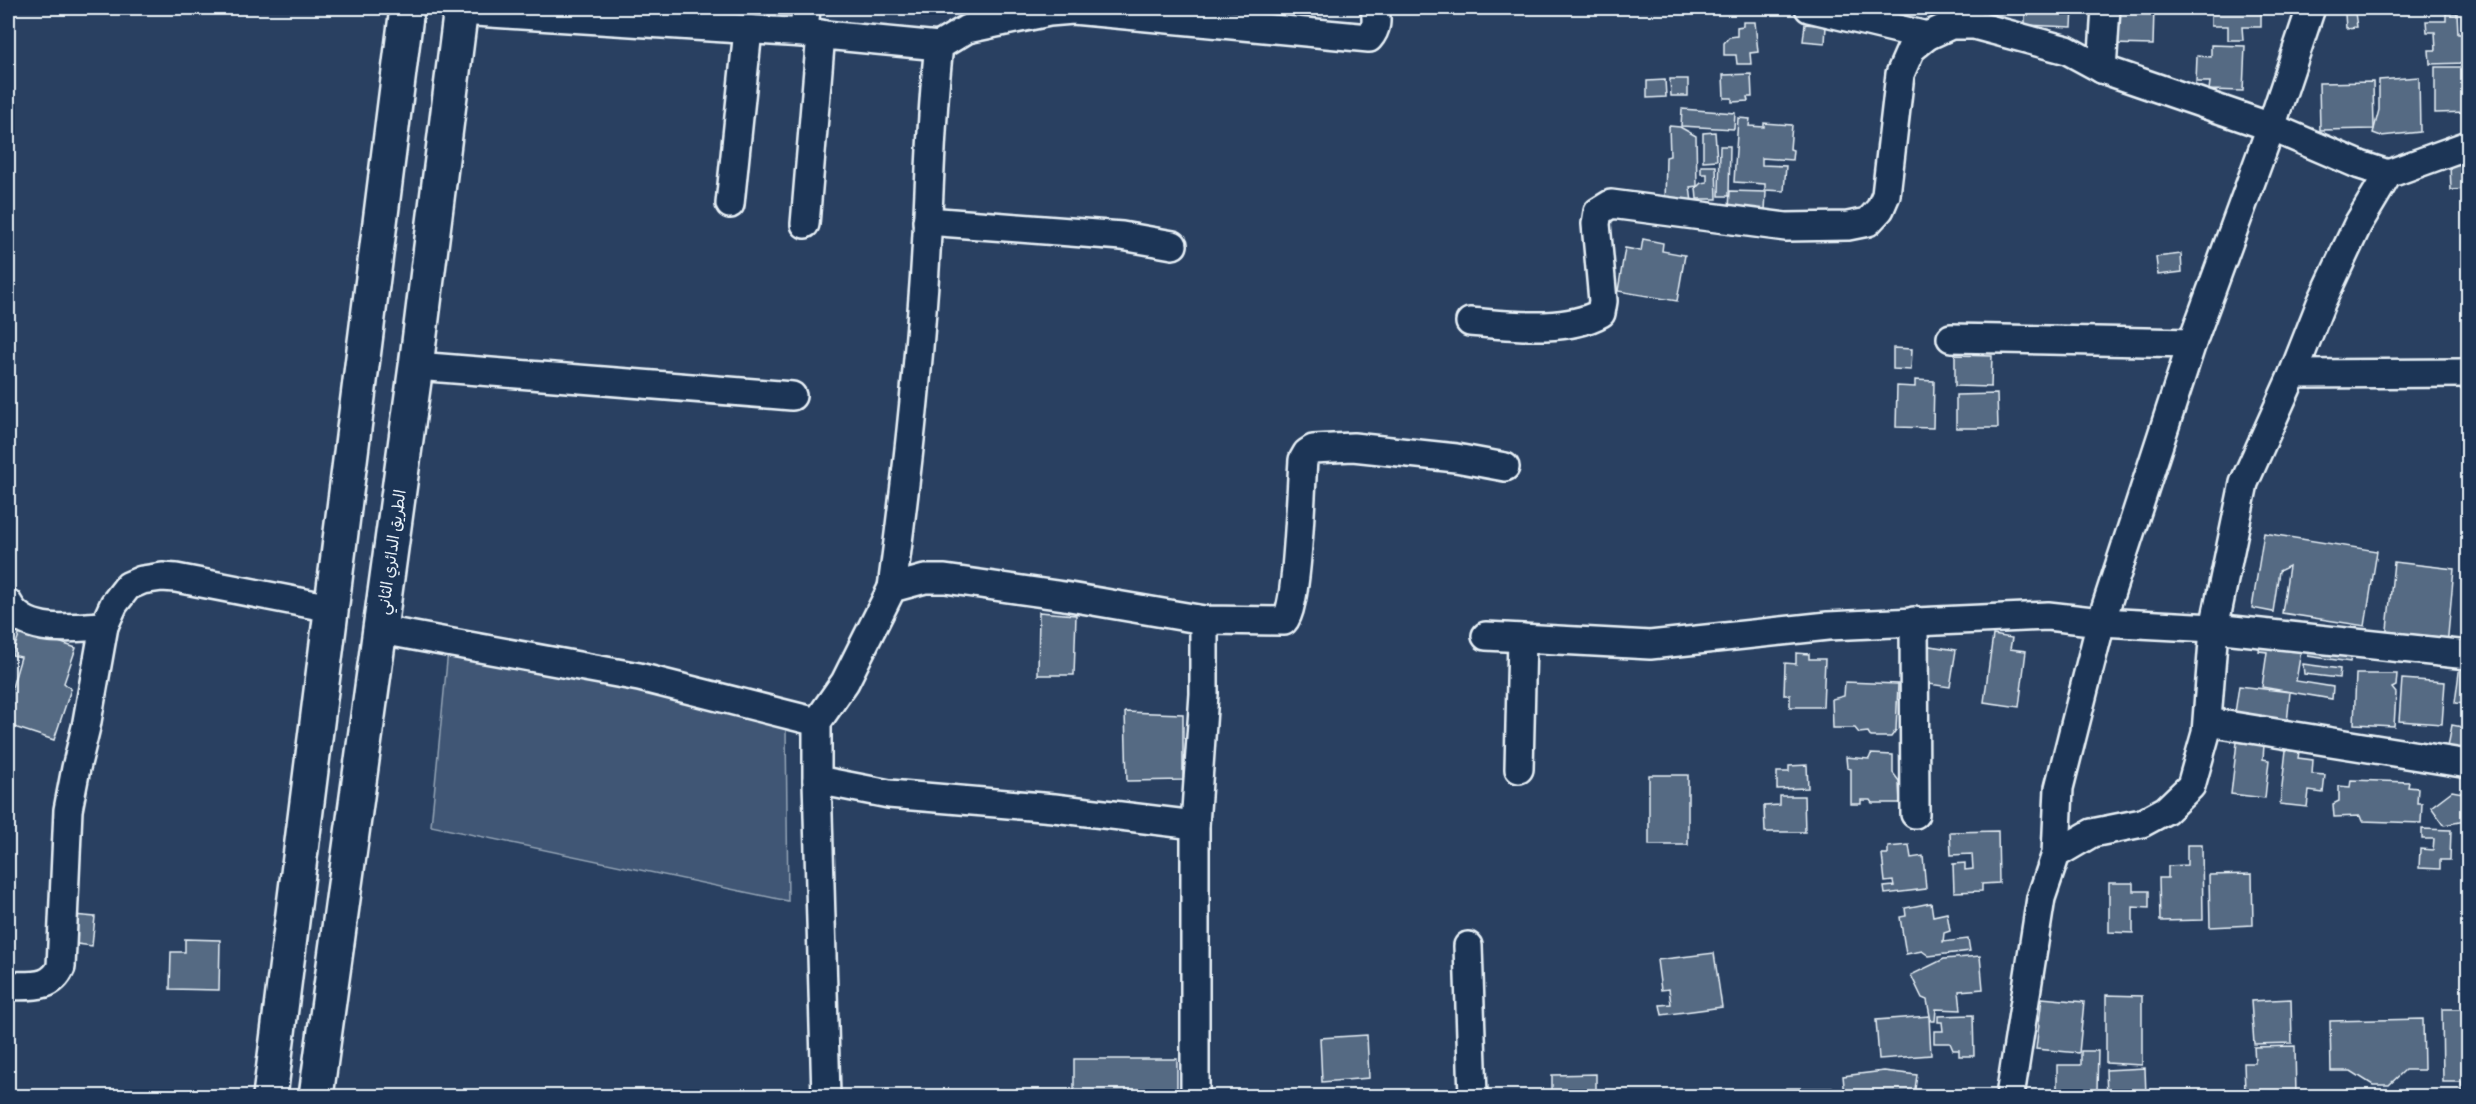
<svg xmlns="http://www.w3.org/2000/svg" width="2476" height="1104" viewBox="0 0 2476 1104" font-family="Delius,'Playpen Sans Arabic',sans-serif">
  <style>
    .green { fill: #415774; stroke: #94a4b6; stroke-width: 1.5 }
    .building { fill: #556a83; stroke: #e8f1f8; stroke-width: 1.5 }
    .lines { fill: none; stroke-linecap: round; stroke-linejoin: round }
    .minor-casing { stroke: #e8f1f8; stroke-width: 32 }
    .highway-casing { stroke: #e8f1f8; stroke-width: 38 }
    .minor { stroke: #1d3557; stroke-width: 27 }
    .highway { stroke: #1d3557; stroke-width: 33 }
    .labels { text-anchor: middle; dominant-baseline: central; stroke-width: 4.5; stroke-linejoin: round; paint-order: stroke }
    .street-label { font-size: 16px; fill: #e8f1f8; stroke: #1d3557 }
  </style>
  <rect width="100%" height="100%" fill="#294061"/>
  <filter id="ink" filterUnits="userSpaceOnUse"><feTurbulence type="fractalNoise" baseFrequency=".0167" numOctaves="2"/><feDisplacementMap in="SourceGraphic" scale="12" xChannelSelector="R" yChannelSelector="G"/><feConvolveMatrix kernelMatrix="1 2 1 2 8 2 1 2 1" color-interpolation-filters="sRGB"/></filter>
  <g filter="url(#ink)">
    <path class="green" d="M448 651 777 716 786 728 788 901 431 826Z"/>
    <g class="building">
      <path d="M1900 8H1940L1938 17Z"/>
      <path d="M2025 8H2073L2072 27 2025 25Z"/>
      <path d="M2113 8H2154L2153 45 2111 44Z"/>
      <path d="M2211 8H2261V27H2242L2243 40H2228V26H2211Z"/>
      <path d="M2355 13 2357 27 2346 28 2345 14Z"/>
      <path d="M2446 13H2457L2458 34H2464L2465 63 2430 64 2429 50H2436L2435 32H2427L2426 21H2446Z"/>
      <path d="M1743 22H1755L1758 52 1750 53 1751 64H1737L1736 55H1724V43L1729 37 1737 36V27L1743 26Z"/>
      <path d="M1805 24 1826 26 1825 43 1803 41Z"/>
      <path d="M2211 45 2245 46 2243 91 2209 90 2210 82H2196L2197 56 2211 57Z"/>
      <path d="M2435 67H2468V112L2435 113Z"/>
      <path d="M1751 74 1752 97H1747L1748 101 1732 102V98H1724L1723 75Z"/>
      <path d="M2419 77 2420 132 2381 136 2373 133 2379 110V80Z"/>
      <path d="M1670 79H1688V96H1671Z"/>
      <path d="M1665 80 1666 97 1647 98V81Z"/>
      <path d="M2373 82 2374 129 2320 130 2319 83Z"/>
      <path d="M1682 109 1735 113 1734 129 1681 126Z"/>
      <path d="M1738 118 1750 119 1749 126 1764 127V123L1792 125 1790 149 1793 150 1792 160 1762 158V165L1786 166 1784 191 1765 190V184L1734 182Z"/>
      <path d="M1669 126 1680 127 1696 136 1697 186 1690 187 1692 202 1665 204 1666 157 1670 156Z"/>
      <path d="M1715 132 1717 160 1703 161V133Z"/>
      <path d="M1720 146H1730L1729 196H1719Z"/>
      <path d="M2468 164V189L2451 190 2450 165Z"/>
      <path d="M1701 166H1716L1717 199H1697L1696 188 1701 183 1707 182V174H1701Z"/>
      <path d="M1730 191 1766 192 1765 211 1729 209Z"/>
      <path d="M1643 239 1663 243 1662 251 1685 255 1677 301 1618 291 1625 248 1641 251Z"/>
      <path d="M2181 254 2182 272 2158 275 2156 257Z"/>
      <path d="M1893 348 1912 349 1911 370 1893 369Z"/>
      <path d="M1955 355 1992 356 1991 387 1955 386Z"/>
      <path d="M1915 380 1934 381 1933 428 1896 427 1897 386 1915 387Z"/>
      <path d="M1997 394 1998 428H1956V395Z"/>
      <path d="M2264 533 2377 551 2365 626 2282 613 2289 566 2279 571 2273 612 2252 608Z"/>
      <path d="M2394 562 2454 569 2447 646 2386 639Z"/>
      <path d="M1039 612 1076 615 1074 675H1038Z"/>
      <path d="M21 629 76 648 64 683 71 689 54 740 8 725V701L21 657 12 655Z"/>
      <path d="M1993 635 2012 638 2010 649 2026 651 2019 707 1984 702Z"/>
      <path d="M2261 638 2302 645 2296 681 2333 687 2332 699 2262 687 2267 652 2259 651Z"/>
      <path d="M1923 645 1956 650 1950 687 1929 684 1927 700Z"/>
      <path d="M2310 645 2352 652 2350 662 2308 656Z"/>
      <path d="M1796 653 1809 654V659H1825L1823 707H1790V695H1784L1785 663 1796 664Z"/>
      <path d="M2303 664 2340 669 2339 678 2304 674Z"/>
      <path d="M2460 665 2468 666V704L2455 703Z"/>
      <path d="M2356 674H2397L2396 686 2392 688 2396 693 2394 726 2354 724Z"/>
      <path d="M2402 679 2445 682 2442 724 2399 721Z"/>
      <path d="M1845 682 1898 684 1896 730 1891 737H1871L1868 732 1859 733 1855 728H1833L1832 699 1844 696Z"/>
      <path d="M2239 686 2290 692 2287 723 2248 724V714L2235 713Z"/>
      <path d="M1125 712 1183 714V780L1127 781Z"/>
      <path d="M2452 725 2468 728V750L2448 747Z"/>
      <path d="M2237 742 2264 745 2263 759 2269 760 2265 798 2231 794Z"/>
      <path d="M2286 750 2299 752 2298 758 2313 760 2312 774 2325 775 2323 793 2309 791 2307 807 2280 804Z"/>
      <path d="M1871 754 1893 755V773L1899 781 1900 803H1872L1870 800H1861V804H1851V769L1847 768 1846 757 1869 759Z"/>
      <path d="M1807 765 1808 788 1777 789V772H1789V766Z"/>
      <rect x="1649" y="775" width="39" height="70"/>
      <path d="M2351 780 2409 782 2408 787 2418 788 2417 803H2422L2421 823 2362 821 2360 816 2334 817 2333 804 2339 801V786L2350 787Z"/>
      <path d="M2452 791 2468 794V824L2465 821 2444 825 2431 807Z"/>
      <path d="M1780 796H1804L1805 832H1765L1764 806 1780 805Z"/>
      <path d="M2422 829 2451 830 2450 860H2440V869L2419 868 2420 849 2433 850 2434 839H2422Z"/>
      <path d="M1998 831 1999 883 1982 884V891L1954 892 1953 864 1965 863V870L1973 869 1972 854 1951 855 1950 832Z"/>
      <path d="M1909 845 1911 858 1923 856 1926 889 1885 894 1884 887 1894 886 1893 881 1885 882 1882 854H1888V847Z"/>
      <path d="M2187 845H2202L2203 920 2160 921 2159 878H2168V866L2187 865Z"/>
      <path d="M2252 874 2253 925 2210 927 2209 875Z"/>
      <path d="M2109 883H2133V891H2149V908L2133 907V933L2109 932Z"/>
      <path d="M1931 903 1933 916 1947 913 1950 931 1944 933 1943 942 1968 939 1970 951 1929 956 1922 951 1906 954 1900 917 1906 916 1905 908Z"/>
      <path d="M73 915 95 917 92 946 70 943Z"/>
      <path d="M185 939 220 940 219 990 170 989 171 952H185Z"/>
      <path d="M1714 953 1722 1007 1662 1015 1660 1005 1671 1004 1669 989 1661 990 1657 960Z"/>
      <path d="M1980 956 1983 989 1959 991 1961 1010 1936 1009 1935 1021H1931L1927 1000 1922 998 1911 975 1944 959Z"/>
      <path d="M2106 995 2142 996V1065L2106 1063Z"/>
      <path d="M2042 998 2084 1002 2079 1053 2036 1049Z"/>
      <path d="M2291 999 2292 1043 2254 1044 2251 1001Z"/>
      <path d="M2442 1009H2468V1096H2462V1082H2443Z"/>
      <path d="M1973 1015 1974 1056H1959V1050H1953L1950 1043H1934V1031H1943L1942 1022H1938V1016Z"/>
      <path d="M1929 1016 1931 1055 1879 1059 1876 1020Z"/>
      <path d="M2423 1019 2424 1070H2405L2389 1085H2373L2351 1071H2331L2330 1021Z"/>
      <path d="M1367 1035 1369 1078 1322 1082 1320 1038Z"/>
      <path d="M2295 1046 2296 1096H2254V1094L2245 1092 2244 1063H2255L2254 1047Z"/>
      <path d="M2081 1051H2098L2097 1090H2057V1065H2081Z"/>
      <rect x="1074" y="1059" width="103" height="37"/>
      <path d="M2145 1068 2146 1096H2107L2106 1070Z"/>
      <path d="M1884 1071 1917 1075 1914 1096H1845L1843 1076Z"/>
      <path d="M1596 1074V1091H1601V1096H1552V1075Z"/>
      <path d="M1786 1088H1832V1096H1785Z"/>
      <rect x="1918" y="1090" width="14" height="6"/>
      <rect x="2079" y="1093" width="23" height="3"/>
    </g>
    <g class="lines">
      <defs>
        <g id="minor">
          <path d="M1809 8 1927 36"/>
          <path d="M460 11 804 33 939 46"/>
          <path d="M804 33 806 8"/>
          <path d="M2102 69 2106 8"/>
          <path d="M730 204 748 30"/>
          <path d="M927 221 1122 236 1173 245"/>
          <path d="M805 224 821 34"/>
          <path d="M1470 322C1509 325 1566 333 1601 313L1603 301 1596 224 1598 212 1611 204 1786 227 1848 226 1868 222 1880 209 1886 195 1900 74 1911 49 1927 36 1951 25H1974L2067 50 2102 69 2271 127 2360 165 2388 174"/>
          <path d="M1951 338 2192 343"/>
          <path d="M416 366 792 396"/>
          <path d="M2293 374 2468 373"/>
          <path d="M892 588C905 491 916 394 923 297 930 213 929 129 939 46L967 29 1049 12 1073 10 1369 38C1377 29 1377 20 1375 8"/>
          <path d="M8 603C25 636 74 627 104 626"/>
          <path d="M1914 621 1915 814"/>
          <path d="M381 630 639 677 817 722"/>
          <path d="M1486 636 1650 645 1828 626 2048 616 2101 622 2214 628 2468 655"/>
          <path d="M2208 722 2468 764"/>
          <path d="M1519 769 1522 638"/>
          <path d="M817 780 889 794 1054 808 1195 825"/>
          <path d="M2056 854 2059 788 2101 622 2192 343 2271 127 2311 8"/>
          <path d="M1468 946 1473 1096"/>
          <path d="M8 986C30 985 51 990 61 967L68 810 76 768 86 727 104 626 114 604 128 586 142 580 162 577 176 578 331 608"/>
          <path d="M826 1096 817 780V722L845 682 892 588 925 579H945L1064 596 1204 620 1284 621C1298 607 1301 486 1303 460L1307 453 1313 449 1353 447 1456 458 1505 467"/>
          <path d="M1195 1096V825L1204 694V620"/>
          <path d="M2010 1096 2041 898 2056 854 2092 833 2142 823 2166 810 2191 786 2206 733 2214 628 2244 483 2293 374 2321 303 2358 224 2388 174 2468 145"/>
        </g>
        <g id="highway">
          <path d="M270 1096 407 8"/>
          <path d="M316 1096 416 366 461 8"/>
        </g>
      </defs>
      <use href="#minor" class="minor-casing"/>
      <use href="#highway" class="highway-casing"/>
      <use href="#minor" class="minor"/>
      <use href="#highway" class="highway"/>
    </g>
  </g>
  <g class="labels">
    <g class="street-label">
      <text transform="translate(391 552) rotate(-82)">الطريق الدائري الثاني</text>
    </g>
  </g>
  <rect width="2476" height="1104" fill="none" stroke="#1d3557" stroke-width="30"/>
  <rect x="15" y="15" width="2446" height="1074" fill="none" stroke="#e8f1f8" stroke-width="2" filter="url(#ink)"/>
</svg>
